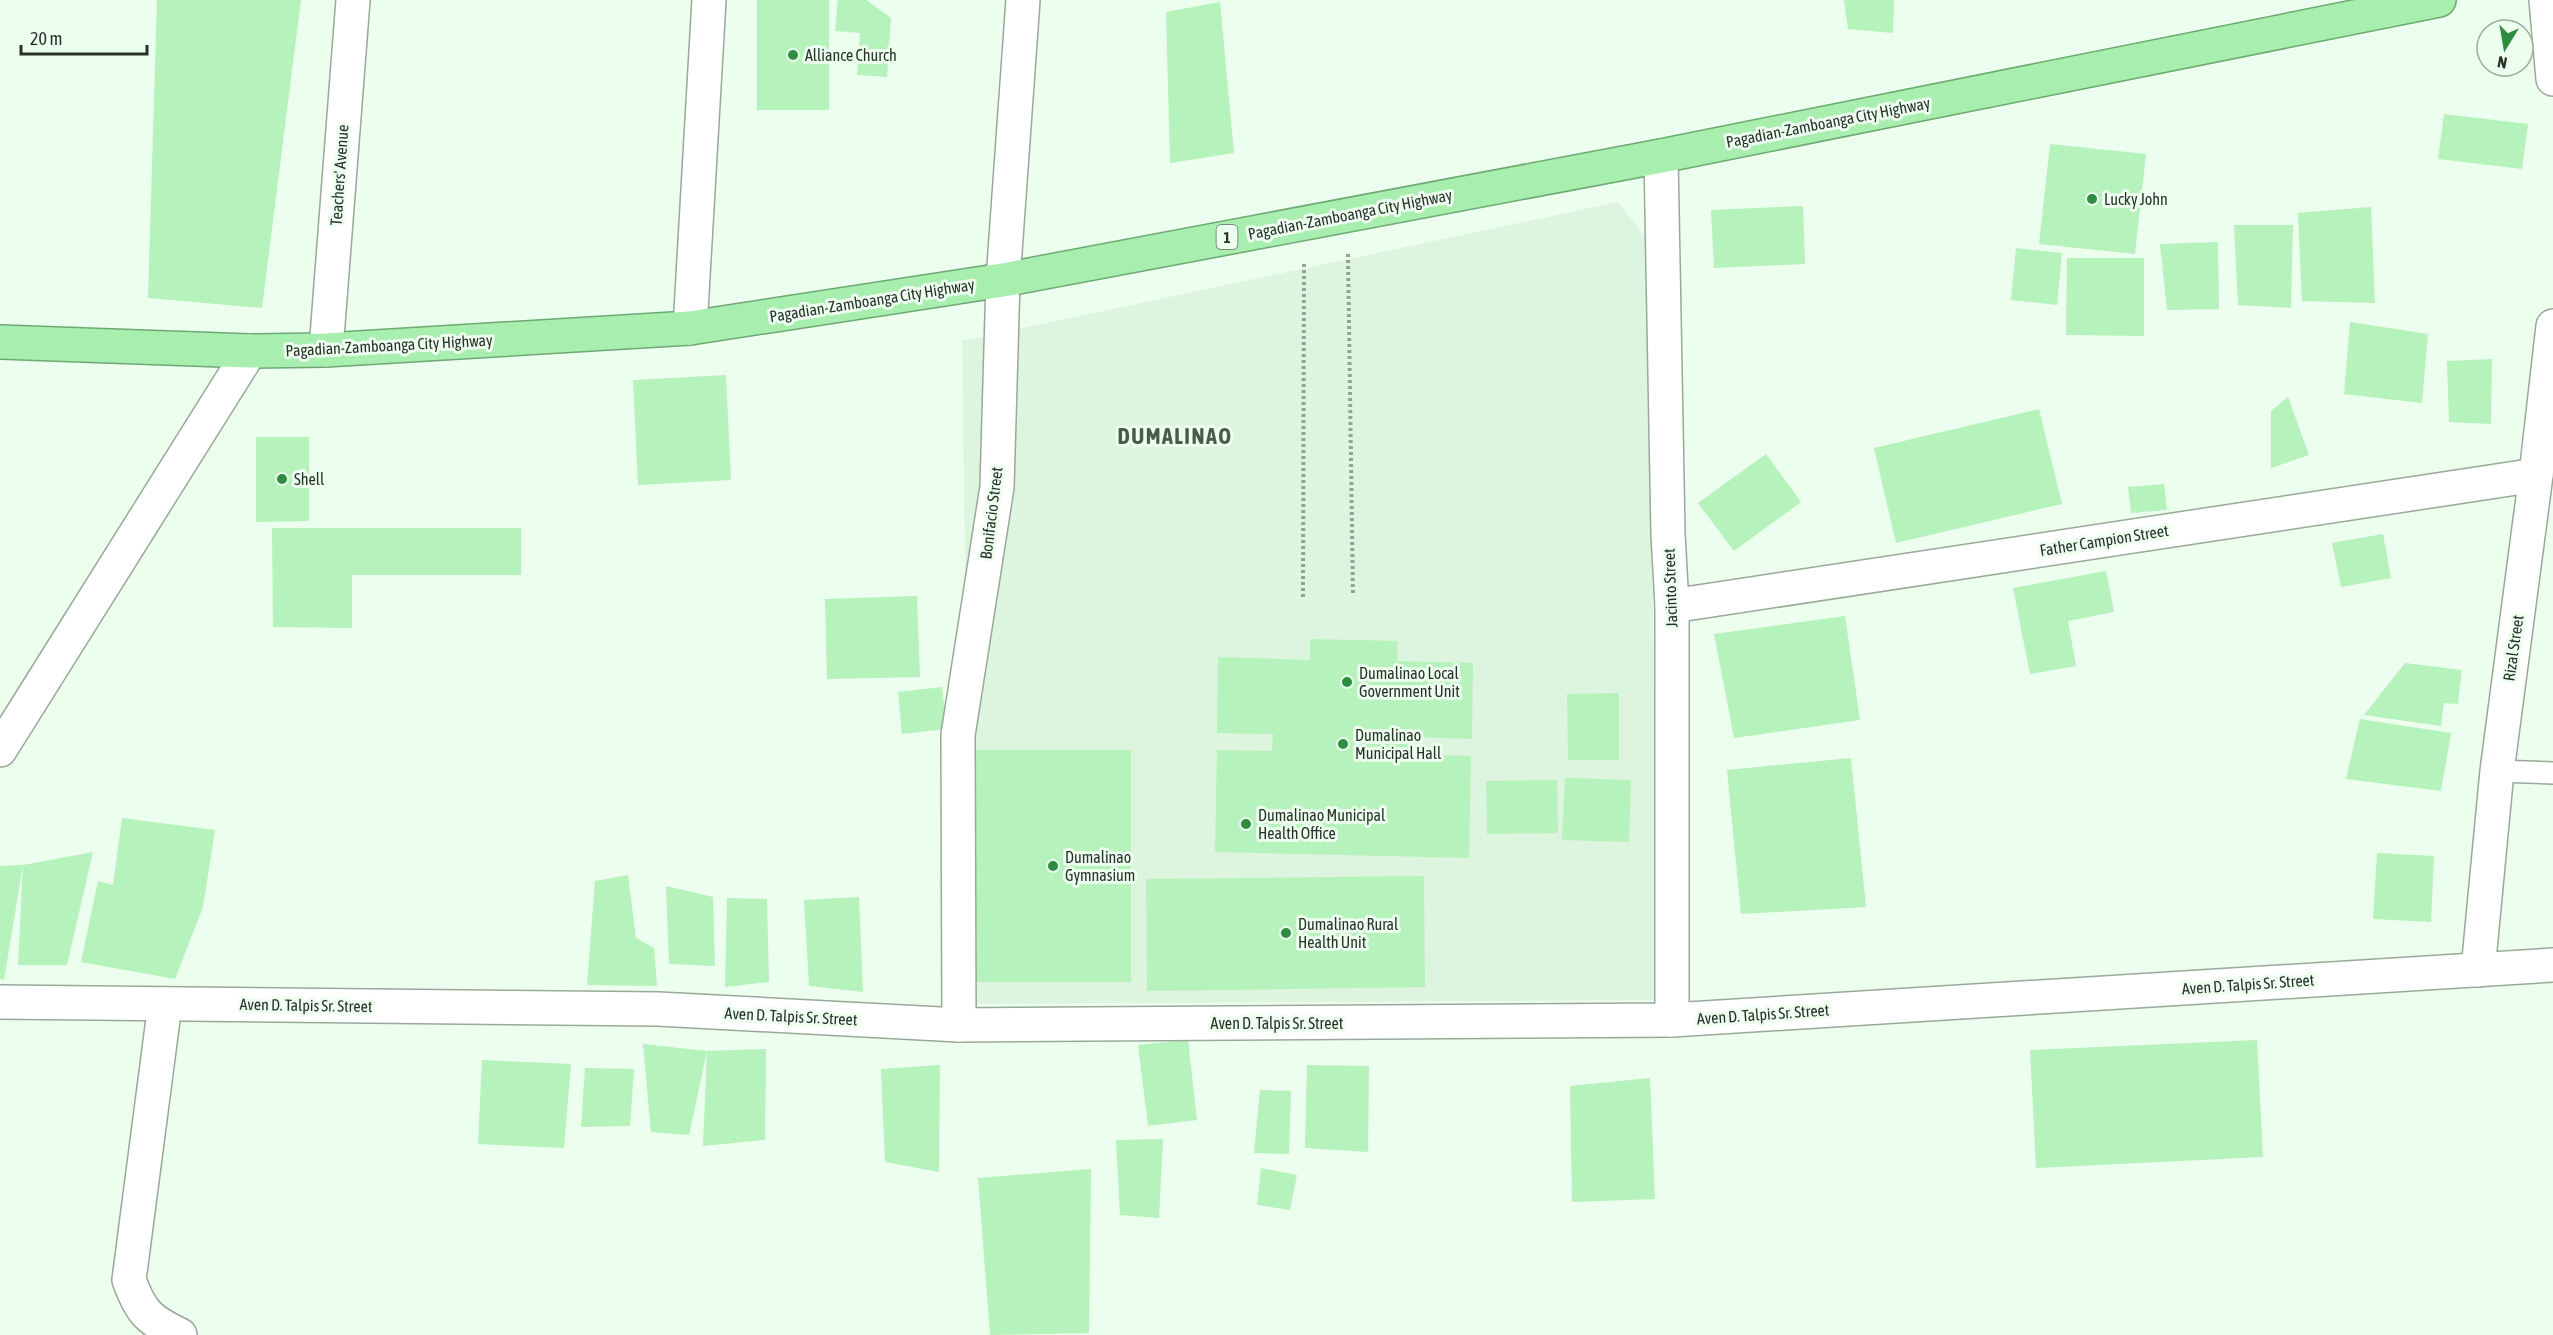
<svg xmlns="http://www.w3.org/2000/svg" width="2553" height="1335" viewBox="0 0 2553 1335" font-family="'Asap Condensed',sans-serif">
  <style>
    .built { fill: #ddf4de }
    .building { fill: #b6f2bb }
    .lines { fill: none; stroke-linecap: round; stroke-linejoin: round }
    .service-casing { stroke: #99a999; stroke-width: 24 }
    .minor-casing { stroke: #99a999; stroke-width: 36 }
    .secondary-casing { stroke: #99a999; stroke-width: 36 }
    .trunk-casing { stroke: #6ea974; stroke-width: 36 }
    .path { stroke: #94a195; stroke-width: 4; stroke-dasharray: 3 3; stroke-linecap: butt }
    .service { stroke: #fff; stroke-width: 21 }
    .minor { stroke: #fff; stroke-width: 33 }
    .secondary { stroke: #fff; stroke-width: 33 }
    .trunk { stroke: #a8eeaf; stroke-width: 33 }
    .poi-dot { fill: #2d8d40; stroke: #ecfeed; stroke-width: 2 }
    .labels { text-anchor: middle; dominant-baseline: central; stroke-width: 6; stroke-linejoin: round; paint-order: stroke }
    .shield { fill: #ecfeed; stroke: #646e65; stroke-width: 1.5 }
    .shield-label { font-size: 15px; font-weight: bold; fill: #2a312b }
    .poi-label { font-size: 16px; fill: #2a312b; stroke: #ecfeed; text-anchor: start }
    .street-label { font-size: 16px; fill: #2a312b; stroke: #ecfeed }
    .district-label { font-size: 22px; font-weight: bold; letter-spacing: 1.5px; fill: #4c5a4d; stroke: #ecfeed }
  </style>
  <rect width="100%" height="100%" fill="#ecfeed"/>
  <path class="built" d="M1618 202 1649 241 1657 1000 971 1004 962 341Z"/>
  <g class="building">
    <path d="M157 0H301L262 308 148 298Z"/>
    <rect x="757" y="0" width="72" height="110"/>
    <path d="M838 0H866L891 18 887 77 857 75 860 33 835 31Z"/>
    <path d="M1844 0H1894L1893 33 1848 29Z"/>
    <path d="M1220 2 1234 153 1170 163 1166 12Z"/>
    <path d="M2444 114 2528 124 2522 169 2438 159Z"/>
    <path d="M2050 144 2146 154 2135 254 2039 244Z"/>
    <path d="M1803 206 1805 264 1714 268 1711 210Z"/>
    <path d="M2371 207 2375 303 2302 301 2298 213Z"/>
    <path d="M2234 225H2293L2291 308 2238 305Z"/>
    <path d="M2218 242 2219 309 2167 310 2160 244Z"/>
    <path d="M2016 248 2062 253 2057 305 2011 300Z"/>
    <path d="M2067 258H2144V336L2066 335Z"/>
    <path d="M2350 322 2428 334 2422 403 2344 394Z"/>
    <path d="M2492 359 2491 424 2449 422 2447 361Z"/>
    <path d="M726 375 731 480 638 485 633 380Z"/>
    <path d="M2288 397 2309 455 2271 468V411Z"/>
    <path d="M2039 409 2062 504 1896 543 1874 448Z"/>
    <path d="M256 437H309V521L256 522Z"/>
    <path d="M1766 454 1801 502 1734 551 1698 503Z"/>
    <path d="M2164 484 2167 510 2131 513 2128 487Z"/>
    <path d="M272 528H521V575H352V628L273 627Z"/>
    <path d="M2383 534 2391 578 2341 587 2332 543Z"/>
    <path d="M2106 571 2114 612 2068 621 2076 666 2030 674 2013 588Z"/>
    <path d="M917 596 920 677 827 679 825 599Z"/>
    <path d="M1845 616 1860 720 1734 738 1714 634Z"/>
    <path d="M1310 639 1398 641 1397 661 1473 663 1472 739 1413 737V754L1471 756 1469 858 1215 852 1217 750 1272 751 1273 734 1217 733 1218 657 1310 660Z"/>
    <path d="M2405 663 2462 670 2458 704 2444 703 2441 726 2364 715Z"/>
    <path d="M942 687 947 729 902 734 898 692Z"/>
    <path d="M1619 693V760H1568L1567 694Z"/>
    <path d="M2360 719 2451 733 2441 791 2346 779Z"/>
    <rect x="975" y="750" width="156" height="232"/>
    <path d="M1851 758 1866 907 1741 914 1727 770Z"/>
    <path d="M1565 778 1631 780 1629 842 1562 840Z"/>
    <path d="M1557 780 1558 833 1487 834 1486 781Z"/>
    <path d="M122 818 215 830 203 907 175 979 81 962 98 881 113 885Z"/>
    <path d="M93 852 67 965H18L23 865 4 980 0 979V866L23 865Z"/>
    <path d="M2377 853 2434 856 2431 922 2373 919Z"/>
    <path d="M628 875 636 938 654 948 657 986 587 985 595 881Z"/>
    <path d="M1424 876 1425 987 1147 991 1146 879Z"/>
    <path d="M666 886 713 897 715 966 669 964Z"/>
    <path d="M859 897 863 992 809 986 804 900Z"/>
    <path d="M727 898 767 899 769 982 725 987Z"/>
    <path d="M1188 1040 1197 1120 1148 1126 1138 1045Z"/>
    <path d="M2257 1040 2263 1157 2036 1168 2030 1050Z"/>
    <path d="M643 1044 707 1051 689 1135 651 1132Z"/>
    <path d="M766 1049 765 1140 703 1146 707 1051Z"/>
    <path d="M482 1060 571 1064 564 1148 478 1144Z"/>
    <path d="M940 1065 939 1172 885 1162 881 1069Z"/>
    <path d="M1307 1065 1369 1066 1368 1152 1305 1148Z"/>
    <path d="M585 1068 634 1069 630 1126 581 1127Z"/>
    <path d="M1650 1078 1655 1199 1572 1202 1570 1086Z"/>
    <path d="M1260 1090 1291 1091 1289 1154 1254 1153Z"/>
    <path d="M1163 1139 1159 1218 1120 1215 1116 1140Z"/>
    <path d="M1261 1168 1297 1175 1290 1210 1257 1205Z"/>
    <path d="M1091 1169 1089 1333 990 1335 978 1178Z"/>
  </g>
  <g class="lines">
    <defs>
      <path id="service" d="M2497 771 2553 773"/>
      <g id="minor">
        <path d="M2546 0 2553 79"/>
        <path d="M1661 156 1668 534 1672 606V1020"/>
        <path d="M690 328 709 0"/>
        <path d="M1672 606 2536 475"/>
        <path d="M0 750 250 351"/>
        <path d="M2478 970 2497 771 2536 475 2553 326"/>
        <path d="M0 1002 658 1009 959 1025 1672 1020 2553 965"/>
        <path d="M165 1004 129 1280C141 1313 149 1320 180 1335"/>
        <path d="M959 1025 958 735 997 487 1003 280 1023 0"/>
      </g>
      <path id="secondary" d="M326 350 353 0"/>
      <path id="trunk" d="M0 342 250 351 326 350 690 328 1003 280 1661 156 2439 0"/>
    </defs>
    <use href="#service" class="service-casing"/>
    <use href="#minor" class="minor-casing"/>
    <use href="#secondary" class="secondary-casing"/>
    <use href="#trunk" class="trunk-casing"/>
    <g class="path">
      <path d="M1348 254 1353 596"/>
      <path d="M1303 597 1304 263"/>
    </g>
    <use href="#service" class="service"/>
    <use href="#minor" class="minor"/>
    <use href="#secondary" class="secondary"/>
    <use href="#trunk" class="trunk"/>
  </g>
  <g class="poi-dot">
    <circle cx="793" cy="55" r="6"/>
    <circle cx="2092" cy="199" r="6"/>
    <circle cx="282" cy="479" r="6"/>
    <circle cx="1347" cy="682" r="6"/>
    <circle cx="1343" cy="744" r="6"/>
    <circle cx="1246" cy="824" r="6"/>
    <circle cx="1053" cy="866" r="6"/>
    <circle cx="1286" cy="933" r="6"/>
  </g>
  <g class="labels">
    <rect class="shield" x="1216.5" y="225" width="21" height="24" rx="4.5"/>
    <g class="shield-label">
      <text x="1227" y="237">1</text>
    </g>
    <g class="poi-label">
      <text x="805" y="55">Alliance Church</text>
      <text x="2104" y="199">Lucky John</text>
      <text x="294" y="479">Shell</text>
      <text x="1359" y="673">Dumalinao Local<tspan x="1359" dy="18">Government Unit</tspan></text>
      <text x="1355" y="735">Dumalinao<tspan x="1355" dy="18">Municipal Hall</tspan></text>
      <text x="1258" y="815">Dumalinao Municipal<tspan x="1258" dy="18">Health Office</tspan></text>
      <text x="1065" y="857">Dumalinao<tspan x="1065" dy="18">Gymnasium</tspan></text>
      <text x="1298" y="924">Dumalinao Rural<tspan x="1298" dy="18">Health Unit</tspan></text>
    </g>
    <g class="street-label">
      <text transform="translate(1828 122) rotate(-11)">Pagadian-Zamboanga City Highway</text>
      <text transform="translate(339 175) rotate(-86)">Teachers' Avenue</text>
      <text transform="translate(1350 214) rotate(-11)">Pagadian-Zamboanga City Highway</text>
      <text transform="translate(872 300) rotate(-9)">Pagadian-Zamboanga City Highway</text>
      <text transform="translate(389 345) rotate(-3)">Pagadian-Zamboanga City Highway</text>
      <text transform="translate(991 513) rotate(-83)">Bonifacio Street</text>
      <text transform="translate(2104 540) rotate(-9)">Father Campion Street</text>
      <text transform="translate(1670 588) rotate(-92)">Jacinto Street</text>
      <text transform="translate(2513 648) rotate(-82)">Rizal Street</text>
      <text transform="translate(2248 984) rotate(-4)">Aven D. Talpis Sr. Street</text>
      <text transform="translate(306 1005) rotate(1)">Aven D. Talpis Sr. Street</text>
      <text transform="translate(1763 1014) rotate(-4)">Aven D. Talpis Sr. Street</text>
      <text transform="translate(791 1016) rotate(3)">Aven D. Talpis Sr. Street</text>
      <text x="1277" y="1023">Aven D. Talpis Sr. Street</text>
    </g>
    <g class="district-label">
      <text x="1175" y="436">DUMALINAO</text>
    </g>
  </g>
  <g transform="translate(2505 48) rotate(191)"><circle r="28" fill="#ecfeed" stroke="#9eac9f" stroke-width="1.5"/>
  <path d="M0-4.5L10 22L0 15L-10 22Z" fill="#2d8d40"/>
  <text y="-9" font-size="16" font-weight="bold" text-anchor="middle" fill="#2a312b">N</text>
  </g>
  <path d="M21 45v9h126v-9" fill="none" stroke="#2a312b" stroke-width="3"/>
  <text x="30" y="45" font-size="18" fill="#2a312b" stroke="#ecfeed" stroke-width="4.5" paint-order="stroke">20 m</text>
</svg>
